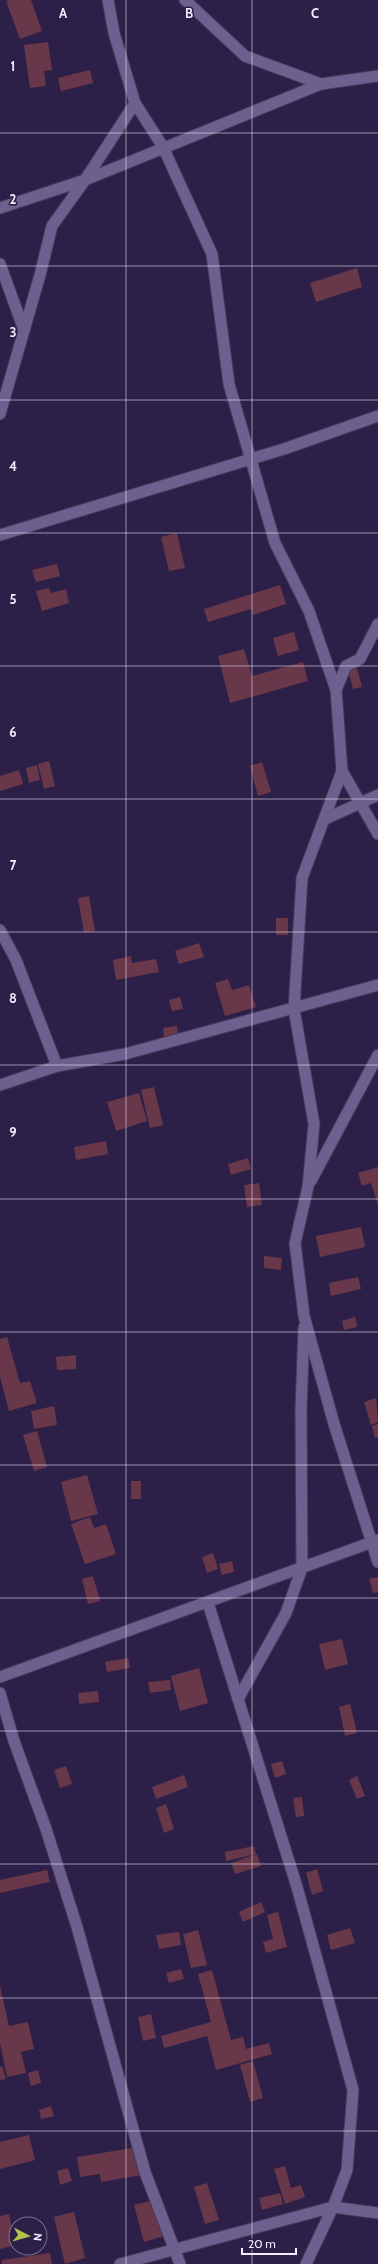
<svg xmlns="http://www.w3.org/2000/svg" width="378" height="2264" viewBox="0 0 378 2264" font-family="Cabin,sans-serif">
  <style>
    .building { fill: #68374a }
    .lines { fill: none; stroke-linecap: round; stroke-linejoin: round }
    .minor-casing { stroke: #463a5b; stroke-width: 13 }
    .minor { stroke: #6d608e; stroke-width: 11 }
    .grid { fill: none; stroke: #f2efff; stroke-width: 1; stroke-opacity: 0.55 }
    .grid-label { font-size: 13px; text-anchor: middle; font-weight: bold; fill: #f2efff; stroke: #2d2048; stroke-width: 3; stroke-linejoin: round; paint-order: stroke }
  </style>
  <rect width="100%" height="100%" fill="#2d2048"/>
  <g class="building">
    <path d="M9 0H31L42 31 20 39 6 1Z"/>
    <path d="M48 42 52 70 44 71 46 86 30 88 24 45Z"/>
    <path d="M90 70 93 83 61 91 58 78Z"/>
    <path d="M357 268 362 287 316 302 310 283Z"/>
    <path d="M177 533 185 568 169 571 161 537Z"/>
    <path d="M57 564 60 576 36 582 32 570Z"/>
    <path d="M280 585 286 604 253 615 251 609 208 622 204 609Z"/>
    <path d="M49 588 51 593 66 589 69 603 42 611 36 591Z"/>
    <path d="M294 632 299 650 278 656 273 638Z"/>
    <path d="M244 649 252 676 303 662 308 681 230 703 218 656Z"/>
    <path d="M356 665 362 687 353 689 347 667Z"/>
    <path d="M49 761 55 786 44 789 38 764Z"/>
    <path d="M262 762 271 792 258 796 250 766Z"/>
    <path d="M37 765 40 780 29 783 26 768Z"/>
    <path d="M19 770 23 784 0 791V776Z"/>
    <path d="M89 896 95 931 84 933 78 898Z"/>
    <rect x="276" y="918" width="12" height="17"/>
    <path d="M199 943 204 957 179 964 175 951Z"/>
    <path d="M131 956 132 963 156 959 159 972 116 980 113 960Z"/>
    <path d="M228 979 232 990 249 985 256 1007 225 1016 215 983Z"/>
    <path d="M180 997 183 1009 172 1011 169 1000Z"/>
    <path d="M177 1026 178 1037 164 1038 163 1028Z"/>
    <path d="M154 1087 163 1125 150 1128 141 1090Z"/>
    <path d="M139 1093 147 1121 116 1131 107 1102Z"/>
    <path d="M106 1141 108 1154 76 1160 74 1147Z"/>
    <path d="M248 1158 251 1169 231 1175 228 1164Z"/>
    <path d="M378 1167V1205L371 1183 362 1186 358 1173Z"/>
    <path d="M259 1183 262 1205 247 1207 244 1185Z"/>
    <path d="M361 1227 365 1247 320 1257 316 1236Z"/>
    <path d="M264 1256 282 1258 281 1270 264 1268Z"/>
    <path d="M358 1277 361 1289 331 1296 329 1283Z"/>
    <path d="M355 1317 357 1327 344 1330 342 1321Z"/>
    <path d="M7 1337 20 1383 30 1381 37 1403 9 1411 0 1377V1339Z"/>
    <path d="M76 1355V1369L57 1370 56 1357Z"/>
    <path d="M376 1398 378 1422 371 1425 364 1402Z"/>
    <path d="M54 1406 57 1425 34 1429 31 1411Z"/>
    <path d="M378 1424V1437L375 1438 372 1426Z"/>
    <path d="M37 1431 47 1467 34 1471 23 1435Z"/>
    <path d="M87 1475 98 1514 71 1521 61 1482Z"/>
    <rect x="131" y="1481" width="10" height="18"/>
    <path d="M90 1517 94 1528 106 1524 116 1554 85 1564 71 1524Z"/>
    <path d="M213 1553 218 1569 207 1573 202 1557Z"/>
    <path d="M232 1561 234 1572 222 1575 219 1564Z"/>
    <path d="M93 1576 100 1601 88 1604 82 1579Z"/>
    <path d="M378 1577V1592L373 1593 369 1579Z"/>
    <path d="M342 1639 348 1664 325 1670 319 1644Z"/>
    <path d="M128 1658 130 1668 107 1672 105 1662Z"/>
    <path d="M199 1668 208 1703 180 1711 171 1676Z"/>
    <path d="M170 1680 171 1690 150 1693 148 1682Z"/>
    <path d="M98 1691 99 1702 79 1704 78 1693Z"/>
    <path d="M350 1704 357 1733 345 1736 339 1707Z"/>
    <path d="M282 1761 286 1774 275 1778 271 1764Z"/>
    <path d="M66 1766 72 1784 60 1788 54 1770Z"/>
    <path d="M184 1775 188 1787 156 1799 152 1787Z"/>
    <path d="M357 1776 365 1796 357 1799 349 1780Z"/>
    <path d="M302 1797 304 1816 296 1817 293 1798Z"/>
    <path d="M166 1804 174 1829 164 1833 156 1808Z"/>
    <path d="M254 1846 256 1854 226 1861 225 1852Z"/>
    <path d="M257 1854 261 1866 235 1874 231 1863Z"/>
    <path d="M317 1869 323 1891 312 1895 306 1873Z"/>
    <path d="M47 1870 50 1882 0 1893V1880Z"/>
    <path d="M261 1902 265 1912 243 1922 239 1912Z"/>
    <path d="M278 1912 287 1947 266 1953 263 1942 273 1939 267 1915Z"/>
    <path d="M350 1928 355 1943 331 1950 327 1935Z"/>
    <path d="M198 1930 207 1965 191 1968 183 1934Z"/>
    <path d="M179 1932 181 1945 159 1949 156 1935Z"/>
    <path d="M181 1969 184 1979 169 1983 166 1973Z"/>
    <path d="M212 1970 231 2040 243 2037 246 2049 269 2043 272 2054 216 2070 207 2036 164 2048 161 2036 211 2022 198 1974Z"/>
    <path d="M0 1986 9 2026 28 2022 34 2049 21 2052 26 2073 7 2077 0 2043Z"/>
    <path d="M151 2014 156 2038 143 2041 138 2017Z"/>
    <path d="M253 2061 263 2098 250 2102 240 2065Z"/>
    <path d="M2 2066 6 2079 0 2080V2067Z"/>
    <path d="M38 2070 41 2083 31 2086 28 2073Z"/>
    <path d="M51 2106 54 2116 41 2119 39 2110Z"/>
    <path d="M29 2135 35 2160 0 2169V2142Z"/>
    <path d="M138 2147 142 2175 101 2182 100 2174 80 2177 77 2157Z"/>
    <path d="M285 2166 291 2188 301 2185 305 2197 285 2204 274 2169Z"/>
    <path d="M68 2168 72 2181 60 2185 57 2171Z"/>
    <path d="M207 2183 219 2220 205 2224 194 2187Z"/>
    <path d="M280 2193 283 2204 262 2210 259 2198Z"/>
    <path d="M154 2200 164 2236 144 2242 134 2205Z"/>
    <path d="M74 2212 85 2258 65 2264 54 2217Z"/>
    <path d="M9 2214 12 2228 16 2227V2245L0 2249V2216Z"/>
    <path d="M41 2221 45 2237 40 2239V2224L32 2223Z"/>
    <path d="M50 2253 52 2264H2V2260Z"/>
  </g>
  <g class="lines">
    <defs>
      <g id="minor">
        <path d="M108 0 114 33 135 103 163 147 212 254 229 384 275 543 309 611 336 690 342 771 302 878 294 1009 314 1124 308 1187 295 1243 304 1316 334 1424 378 1562"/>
        <path d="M185 0 245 56 321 84"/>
        <path d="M0 208 85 180 321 84 378 76"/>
        <path d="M0 264 24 330"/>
        <path d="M0 414 40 275 52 226 85 180 135 103"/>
        <path d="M0 535 284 449 378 416"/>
        <path d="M336 690 346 666 360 659 378 624"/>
        <path d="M342 771 378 834"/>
        <path d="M325 819 378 795"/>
        <path d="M0 930 16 960 57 1066"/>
        <path d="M0 1085 57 1066 125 1054 378 985"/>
        <path d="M311 1181 378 1055"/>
        <path d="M208 1603 297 1887 353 2090 347 2170 333 2207 306 2264"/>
        <path d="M0 1677 378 1540"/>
        <path d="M0 1693 14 1741 46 1829 77 1927 145 2172 180 2264"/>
        <path d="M238 1699 286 1613 302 1568 301 1410 304 1327"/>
        <path d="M120 2264 333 2207 378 2213"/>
      </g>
    </defs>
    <use href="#minor" class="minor-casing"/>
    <use href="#minor" class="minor"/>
  </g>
  <path class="grid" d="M126 0V2264M252 0V2264M0 133H378M0 266H378M0 400H378M0 533H378M0 666H378M0 799H378M0 932H378M0 1065H378M0 1199H378M0 1332H378M0 1465H378M0 1598H378M0 1731H378M0 1864H378M0 1998H378M0 2131H378"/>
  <g class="grid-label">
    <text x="63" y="18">A</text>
    <text x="189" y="18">B</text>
    <text x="315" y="18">C</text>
    <text x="13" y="71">1</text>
    <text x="13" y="204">2</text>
    <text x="13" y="337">3</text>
    <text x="13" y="471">4</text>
    <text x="13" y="604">5</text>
    <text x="13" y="737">6</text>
    <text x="13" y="870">7</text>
    <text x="13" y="1003">8</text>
    <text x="13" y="1137">9</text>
  </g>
  <g transform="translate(28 2236) rotate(96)"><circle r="19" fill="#2d2048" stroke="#7c7391"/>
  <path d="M0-3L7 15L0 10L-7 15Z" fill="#b2c34c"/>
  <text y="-6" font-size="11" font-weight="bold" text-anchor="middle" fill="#f2efff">N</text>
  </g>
  <path d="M242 2248v6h54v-6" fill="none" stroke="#f2efff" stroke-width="2"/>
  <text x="248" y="2248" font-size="12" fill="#f2efff" stroke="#2d2048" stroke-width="3" paint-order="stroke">20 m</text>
</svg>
